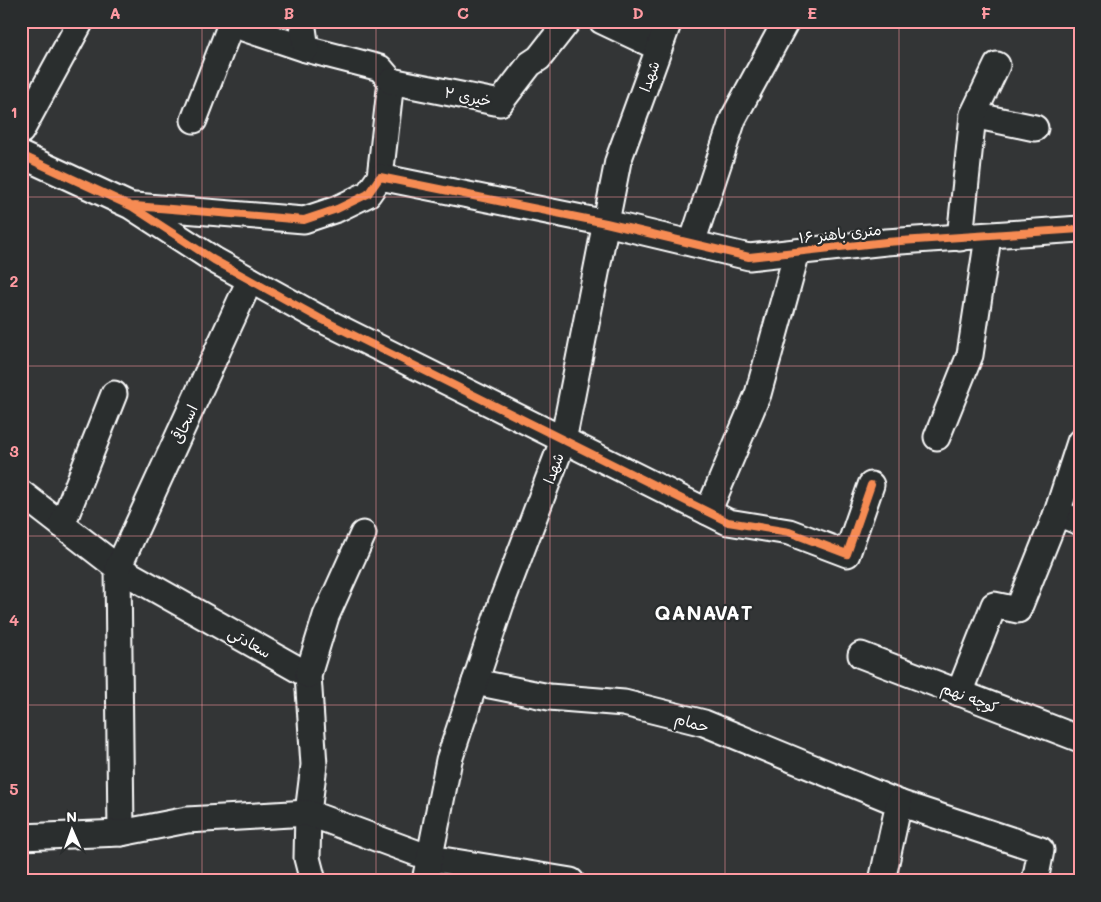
<svg xmlns="http://www.w3.org/2000/svg" width="1101" height="902" viewBox="0 0 1101 902" font-family="Mali,'Playpen Sans Arabic',sans-serif">
  <style>
    .lines { fill: none; stroke-linecap: round; stroke-linejoin: round }
    .minor-casing { stroke: #fff; stroke-width: 29 }
    .minor { stroke: #2a2d2e; stroke-width: 25 }
    .cycleway-casing { stroke: #2a2d2e; stroke-width: 11 }
    .cycleway { stroke: #f68b52; stroke-width: 8 }
    .grid { fill: none; stroke: #ff9aa2; stroke-width: 1; stroke-opacity: 0.55 }
    .labels { text-anchor: middle; dominant-baseline: central; stroke-width: 4.5; stroke-linejoin: round; paint-order: stroke }
    .street-label { font-size: 15px; fill: #fff; stroke: #2a2d2e }
    .district-label { font-size: 20px; font-weight: bold; letter-spacing: 1px; fill: #fff; stroke: #2a2d2e }
    .neatline { fill: none; stroke: #ff9aa2; stroke-width: 2 }
    .grid-label { font-size: 16px; text-anchor: middle; font-weight: bold; fill: #ff9aa2 }
  </style>
  <rect width="100%" height="100%" fill="#333536"/>
  <filter id="ink" filterUnits="userSpaceOnUse"><feTurbulence type="fractalNoise" baseFrequency=".02" numOctaves="2"/><feDisplacementMap in="SourceGraphic" scale="10" xChannelSelector="R" yChannelSelector="G"/><feConvolveMatrix kernelMatrix="1 2 1 2 8 2 1 2 1" color-interpolation-filters="sRGB"/></filter>
  <g filter="url(#ink)">
    <g class="lines">
      <defs>
        <g id="minor">
          <path d="M230 21 231 24 306 49 380 68 391 81 380 177"/>
          <path d="M302 21 306 49"/>
          <path d="M602 21 659 48"/>
          <path d="M391 81 500 103 530 64 539 58 568 21"/>
          <path d="M973 115 1035 128"/>
          <path d="M194 120 231 24"/>
          <path d="M21 131 81 21"/>
          <path d="M21 155 131 206 214 260 319 318 728 522 789 532 847 554 871 485"/>
          <path d="M135 206 304 220 337 209 368 194 380 177 606 223 749 257 886 242 1080 229"/>
          <path d="M960 238 973 115 997 65"/>
          <path d="M692 243 733 119 786 21"/>
          <path d="M937 437 970 355 988 237"/>
          <path d="M21 493 118 568 308 675 314 765 308 813 307 858 313 881"/>
          <path d="M708 512 758 394 797 252"/>
          <path d="M1057 513 1080 522"/>
          <path d="M62 525 114 394"/>
          <path d="M861 655 1080 739"/>
          <path d="M308 675 326 616 363 534"/>
          <path d="M475 682 549 697 624 703 704 723 899 803 1041 850 1035 881"/>
          <path d="M959 693 994 605 1018 610 1057 513 1080 442"/>
          <path d="M121 833 118 568 250 280"/>
          <path d="M21 837 121 833 187 820 308 813 430 858 571 881"/>
          <path d="M425 881 449 760 501 604 563 441 618 161 669 21"/>
          <path d="M882 881 899 803"/>
        </g>
      </defs>
      <use href="#minor" class="minor-casing"/>
      <use href="#minor" class="minor"/>
      <defs>
        <g id="cycleway">
          <path d="M21 155 131 206 214 260 319 318 728 522 789 532 847 554 871 485"/>
          <path d="M135 206 304 220 337 209 368 194 380 177 606 223 749 257 886 242 1080 229"/>
        </g>
      </defs>
      <use href="#cycleway" class="cycleway-casing"/>
      <use href="#cycleway" class="cycleway"/>
    </g>
  </g>
  <path class="grid" d="M202 21V881M376 21V881M550 21V881M725 21V881M899 21V881M21 197H1080M21 366H1080M21 536H1080M21 705H1080"/>
  <g class="labels">
    <g class="street-label">
      <text transform="translate(649 76) rotate(-70)">شهدا</text>
      <text transform="translate(468 96) rotate(11)">خیری ۲</text>
      <text transform="translate(840 233) rotate(-6)">۱۶ متری باهنر</text>
      <text transform="translate(184 424) rotate(-65)">اسحاقی</text>
      <text transform="translate(553 468) rotate(-69)">شهدا</text>
      <text transform="translate(250 642) rotate(30)">سعادتی</text>
      <text transform="translate(970 697) rotate(21)">کوچه نهم</text>
      <text transform="translate(692 722) rotate(16)">حمام</text>
    </g>
    <g class="district-label">
      <text x="704" y="612">QANAVAT</text>
    </g>
  </g>
  <rect width="1101" height="902" fill="none" stroke="#2a2d2e" stroke-width="55"/>
  <g transform="translate(72 830) rotate(358)" stroke="#2a2d2e" stroke-width="4" paint-order="stroke">
  <path d="M0-4L9 19L0 12L-9 19Z" fill="#ffffff"/>
  <text y="-8" font-size="14" font-weight="bold" text-anchor="middle" fill="#ffffff">N</text>
  </g>
  <rect x="28" y="28" width="1046" height="846" class="neatline"/>
  <g class="grid-label">
    <text x="115" y="19">A</text>
    <text x="289" y="19">B</text>
    <text x="463" y="19">C</text>
    <text x="638" y="19">D</text>
    <text x="812" y="19">E</text>
    <text x="986" y="19">F</text>
    <text x="14" y="118">1</text>
    <text x="14" y="287">2</text>
    <text x="14" y="457">3</text>
    <text x="14" y="626">4</text>
    <text x="14" y="795">5</text>
  </g>
</svg>
